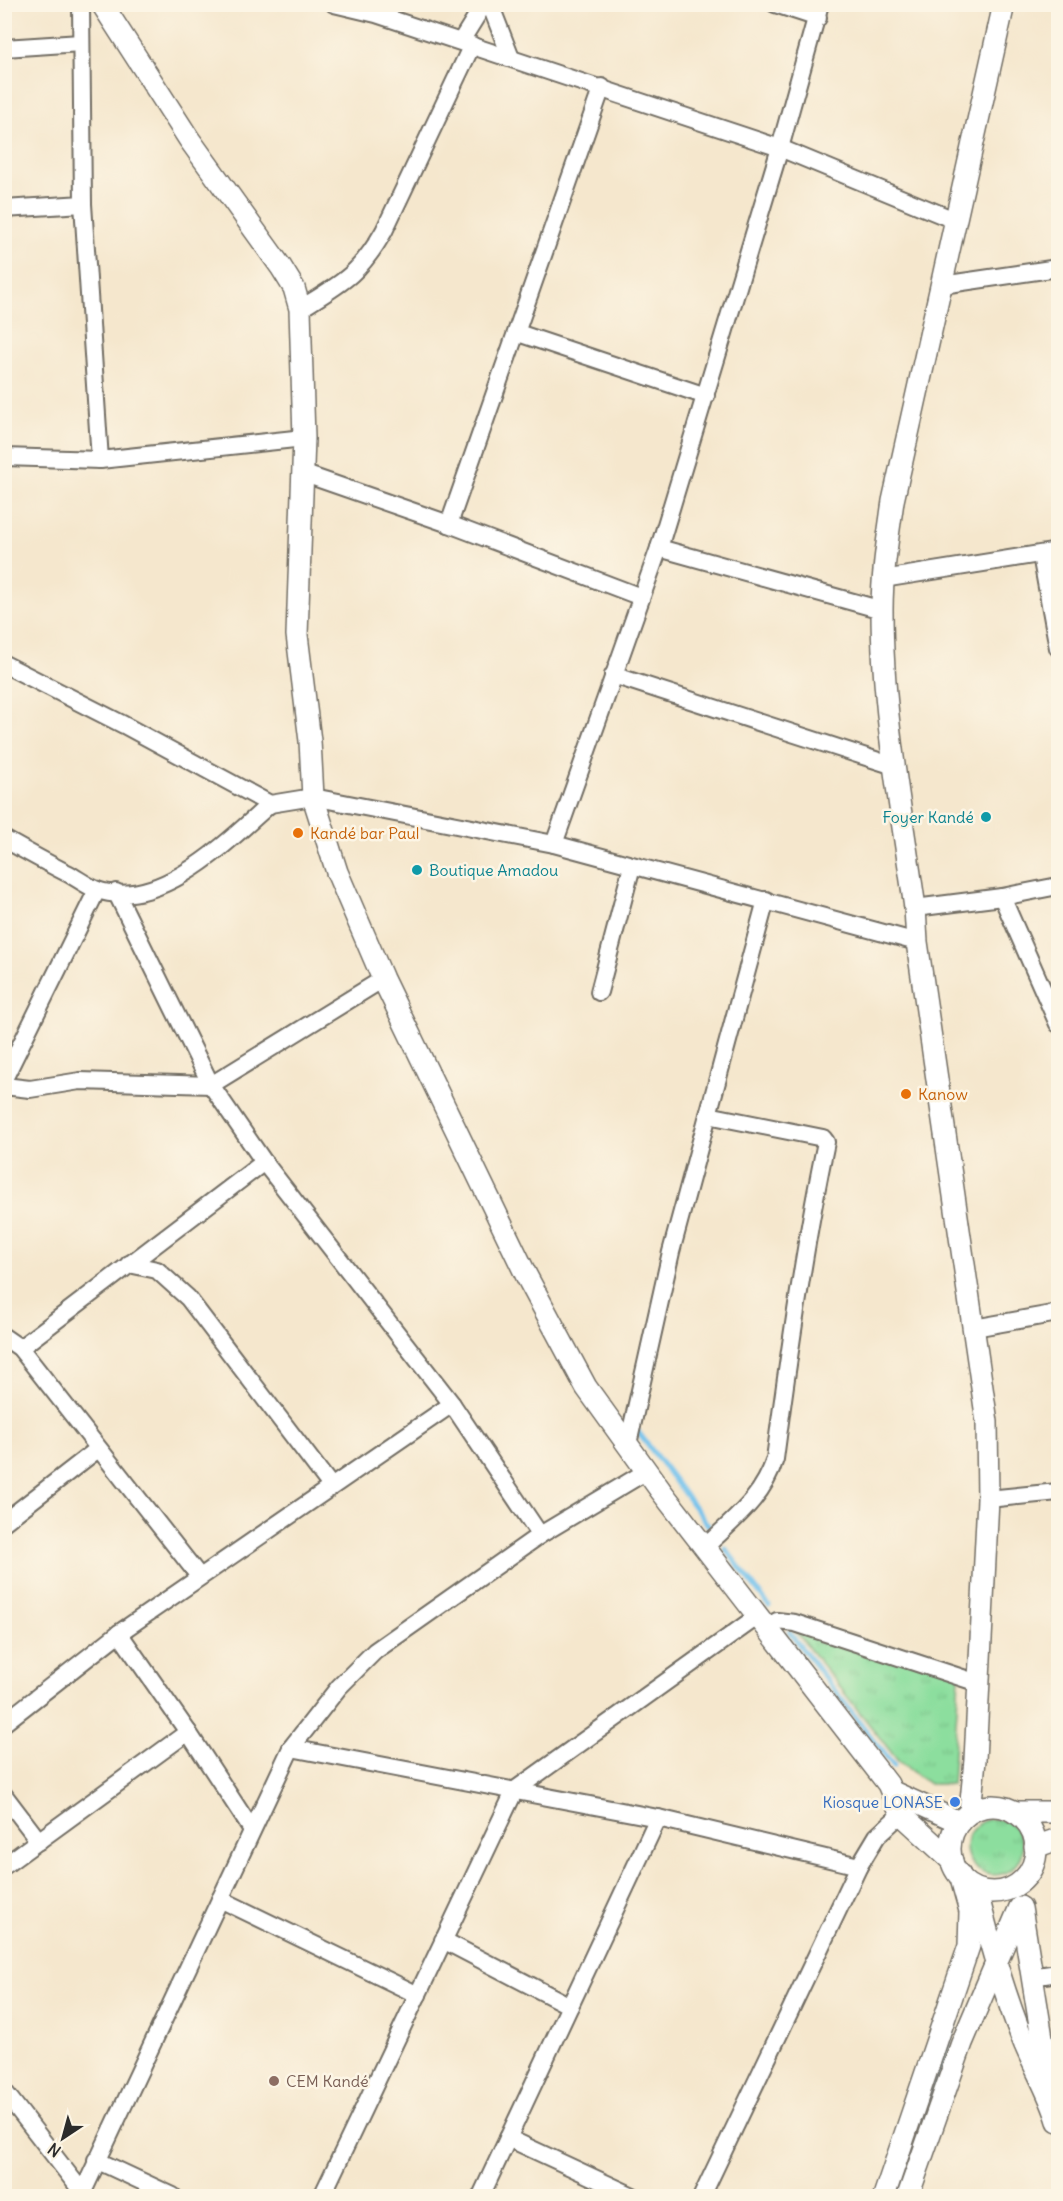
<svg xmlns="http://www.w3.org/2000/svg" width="1063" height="2201" viewBox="0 0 1063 2201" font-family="Delius,sans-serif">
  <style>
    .grass { fill: url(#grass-tufts); stroke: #5c8464; stroke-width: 1.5 }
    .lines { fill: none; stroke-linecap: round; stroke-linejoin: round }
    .stream { stroke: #72c2ed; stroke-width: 5 }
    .minor-casing { stroke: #726d64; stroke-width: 20 }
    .tertiary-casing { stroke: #726d64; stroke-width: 24 }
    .minor { stroke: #fff; stroke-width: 16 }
    .tertiary { stroke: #fff; stroke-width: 21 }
    .culture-dot { fill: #0f9aa8; stroke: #fcf5e5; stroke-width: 2 }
    .food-dot { fill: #e8710a; stroke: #fcf5e5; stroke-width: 2 }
    .shop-dot { fill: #3f7fe0; stroke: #fcf5e5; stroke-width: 2 }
    .education-dot { fill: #8d6e63; stroke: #fcf5e5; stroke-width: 2 }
    .labels { text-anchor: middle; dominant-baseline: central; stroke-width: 5; stroke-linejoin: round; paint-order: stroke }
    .culture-label { font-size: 16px; fill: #0d838f; stroke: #fcf5e5; text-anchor: end }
    .food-label { font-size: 16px; fill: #c56008; stroke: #fcf5e5; text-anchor: start }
    .shop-label { font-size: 16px; fill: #366cbe; stroke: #fcf5e5; text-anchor: end }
    .education-label { font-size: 16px; fill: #785e54; stroke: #fcf5e5; text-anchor: start }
  </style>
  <defs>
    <pattern id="grass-tufts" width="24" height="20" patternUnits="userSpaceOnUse" patternTransform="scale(1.5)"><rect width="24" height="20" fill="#8cde9e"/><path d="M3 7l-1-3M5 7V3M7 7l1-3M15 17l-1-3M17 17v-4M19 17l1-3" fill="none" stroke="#79bf88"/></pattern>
  </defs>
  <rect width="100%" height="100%" fill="#fcf5e5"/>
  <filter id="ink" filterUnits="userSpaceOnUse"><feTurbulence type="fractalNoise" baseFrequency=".0167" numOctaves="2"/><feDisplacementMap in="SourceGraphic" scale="12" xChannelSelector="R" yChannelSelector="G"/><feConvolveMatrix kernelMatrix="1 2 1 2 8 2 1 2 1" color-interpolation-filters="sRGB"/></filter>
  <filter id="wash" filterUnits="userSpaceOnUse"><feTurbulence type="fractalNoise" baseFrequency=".008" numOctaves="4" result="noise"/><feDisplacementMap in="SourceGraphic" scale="24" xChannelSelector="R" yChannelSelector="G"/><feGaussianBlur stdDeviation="1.35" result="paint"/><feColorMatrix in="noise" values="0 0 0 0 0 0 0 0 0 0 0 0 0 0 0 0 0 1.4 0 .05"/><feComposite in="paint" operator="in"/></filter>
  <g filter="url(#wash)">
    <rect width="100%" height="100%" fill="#f5e7cd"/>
    <g class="grass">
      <path d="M793 1628 960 1663 952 1784H929L898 1761Z"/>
      <circle cx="994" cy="1847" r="28"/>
    </g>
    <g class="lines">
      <g class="stream">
        <path d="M636 1429 708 1525"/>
        <path d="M725 1548 769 1606"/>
        <path d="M789 1632 894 1766"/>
        <path d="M917 2133 964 1998"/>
      </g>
    </g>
  </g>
  <g filter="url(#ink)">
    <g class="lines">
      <defs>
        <g id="minor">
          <path d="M334 4 376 14 780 148 954 220"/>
          <path d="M490 4 511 58"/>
          <path d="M775 4 818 18"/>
          <path d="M461 41 484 4"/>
          <path d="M4 48 81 43"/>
          <path d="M83 204 100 460 304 438"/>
          <path d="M4 209 83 204 81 4"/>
          <path d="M942 285 1058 268"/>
          <path d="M300 309C342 283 359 275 384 231L472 45"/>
          <path d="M518 333 706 396"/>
          <path d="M4 457 100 460"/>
          <path d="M302 473 449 524 641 597"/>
          <path d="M449 524 602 87"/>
          <path d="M659 548 882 610"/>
          <path d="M1041 555 1058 648"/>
          <path d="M883 579 1058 551"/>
          <path d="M4 664 124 725 270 804 313 797 554 844 917 942"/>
          <path d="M613 675 894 766"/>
          <path d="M4 839C26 851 47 863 69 874 78 879 87 886 97 890 160 911 228 841 270 804"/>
          <path d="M554 844 659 548 780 148 820 4"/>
          <path d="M116 892 211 1085 264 1162"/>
          <path d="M1002 897 1058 1024"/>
          <path d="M915 908 1002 897 1058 886"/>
          <path d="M599 992 632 866"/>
          <path d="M4 1079 97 890"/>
          <path d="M4 1086 30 1089 80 1081 211 1085 383 979"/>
          <path d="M129 1264 157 1270 188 1298 331 1486"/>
          <path d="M974 1328 1058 1313"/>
          <path d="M4 1337 20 1348 199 1576"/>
          <path d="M20 1348 264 1162 452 1404 540 1535"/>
          <path d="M628 1444 671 1252 766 900"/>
          <path d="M988 1499 1058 1492"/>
          <path d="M4 1522 98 1449"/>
          <path d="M705 1547C734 1519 763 1498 775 1459 789 1352 804 1247 826 1142L823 1138 708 1115"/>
          <path d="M768 1628 777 1621 795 1623 978 1683"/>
          <path d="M119 1633 188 1732"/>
          <path d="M4 1723 119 1633 452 1404"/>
          <path d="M291 1748 658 1818 859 1866"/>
          <path d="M4 1795 39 1841"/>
          <path d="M4 1866 188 1732 252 1830"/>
          <path d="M220 1899 418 1995"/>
          <path d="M443 1940 570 2006"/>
          <path d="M1031 1977 1058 1973"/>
          <path d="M4 2091 83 2193"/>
          <path d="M508 2138 633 2196"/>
          <path d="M96 2160 173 2196"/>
          <path d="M81 2196 291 1748 339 1687 375 1651 540 1535 647 1471"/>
          <path d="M322 2196 515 1790 758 1616"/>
          <path d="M481 2196 658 1818"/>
          <path d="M702 2196 859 1866 877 1836 901 1814"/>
        </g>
        <g id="tertiary">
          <path d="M102 4 189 139 281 267 294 288 300 309 304 438 297 635 310 741 313 797 337 872 383 979 527 1277 586 1387 661 1491 888 1784 901 1814 952 1861"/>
          <path d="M893 1792 959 1822"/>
          <circle cx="993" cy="1849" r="43"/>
          <path d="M970 1812 975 1760 988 1499 987 1422 917 942 915 908C901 809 882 710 882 610 882 573 888 537 893 501L1004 4"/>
          <path d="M1014 1812H1058"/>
          <path d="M1035 1847 1058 1839"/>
          <path d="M978 1896C991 1948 1005 1997 1025 2045 1036 2071 1050 2094 1058 2121"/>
          <path d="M1021 1908 1050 2087"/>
          <path d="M884 2196 969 1946 970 1911 960 1875"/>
          <path d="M908 2196 962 2043 1020 1907"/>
        </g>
      </defs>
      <use href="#minor" class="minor-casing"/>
      <use href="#tertiary" class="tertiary-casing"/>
      <use href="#minor" class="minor"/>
      <use href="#tertiary" class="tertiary"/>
    </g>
  </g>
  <g class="culture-dot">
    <circle cx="986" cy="817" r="6"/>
    <circle cx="417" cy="870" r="6"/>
  </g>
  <g class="food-dot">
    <circle cx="298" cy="833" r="6"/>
    <circle cx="906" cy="1094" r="6"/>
  </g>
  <circle class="shop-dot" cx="955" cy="1802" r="6"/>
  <circle class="education-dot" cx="274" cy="2081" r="6"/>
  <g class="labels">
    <g class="culture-label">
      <text x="974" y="817">Foyer Kandé</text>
      <text x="429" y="870" text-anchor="start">Boutique Amadou</text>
    </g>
    <g class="food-label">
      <text x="310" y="833">Kandé bar Paul</text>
      <text x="918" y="1094">Kanow</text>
    </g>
    <g class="shop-label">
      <text x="943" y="1802">Kiosque LONASE</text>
    </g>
    <g class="education-label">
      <text x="286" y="2081">CEM Kandé</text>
    </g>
  </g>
  <rect width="1063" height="2201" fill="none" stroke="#fcf5e5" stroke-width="24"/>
  <g transform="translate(63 2138) rotate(216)" stroke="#fcf5e5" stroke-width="4.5" paint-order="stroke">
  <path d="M0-4.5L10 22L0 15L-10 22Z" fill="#2b2b2b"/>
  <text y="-9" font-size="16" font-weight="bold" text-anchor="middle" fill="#2b2b2b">N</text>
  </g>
</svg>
